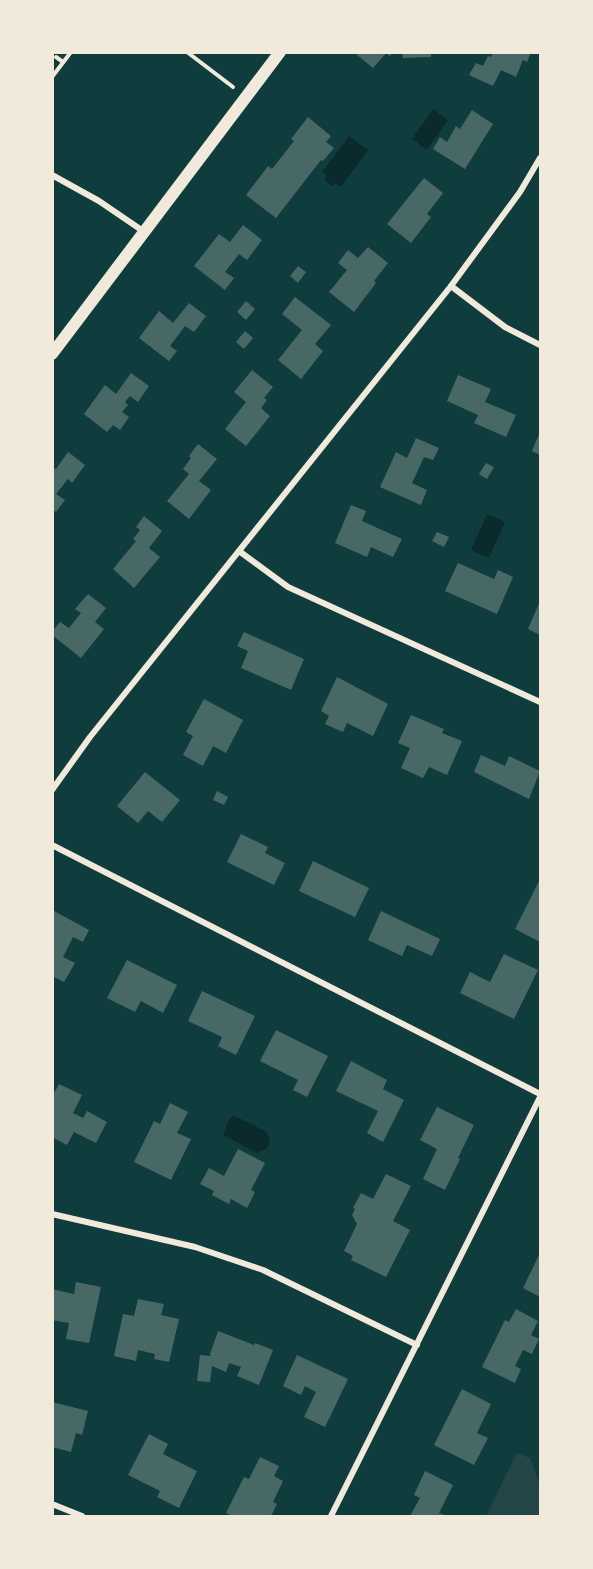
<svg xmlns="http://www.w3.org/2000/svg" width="593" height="1569" viewBox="0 0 593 1569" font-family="Arial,sans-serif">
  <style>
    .green { fill: #244646 }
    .water { fill: #0a2a2b }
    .building { fill: #486865 }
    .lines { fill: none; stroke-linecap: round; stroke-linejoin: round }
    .path { stroke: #f1e9da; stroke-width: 4 }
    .minor { stroke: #f1e9da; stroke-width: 6 }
    .secondary { stroke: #f1e9da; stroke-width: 12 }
  </style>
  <rect width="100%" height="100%" fill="#0f3d3e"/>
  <path class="green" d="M517 1453 530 1458C540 1481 541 1491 540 1516H486Z"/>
  <g class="water">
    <path d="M433 109 448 120 427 150 412 139Z"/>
    <path d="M349 136 368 150 341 187 335 183 332 186 324 180 327 176 322 172Z"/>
    <path d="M487 514 505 522 489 558 471 550Z"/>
    <path d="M233 1115 267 1132 270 1142 267 1148 257 1153 223 1135 229 1119Z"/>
  </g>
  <g class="building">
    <path d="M357 52H393L390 56 386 53 373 68 356 54Z"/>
    <path d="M402 52H431V57L403 58Z"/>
    <path d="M493 52H531L527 62 523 60 516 77 501 70 493 86 469 75 476 63 483 66 488 56 491 57Z"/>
    <path d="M472 110 493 124 465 169 433 149 440 137 447 142 456 126 460 129Z"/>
    <path d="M308 117 331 136 326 142 334 148 323 161 321 160 276 218 246 195 268 166 272 169 294 141 291 139Z"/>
    <path d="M424 178 443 193 427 214 431 217 411 243 387 224Z"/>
    <path d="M243 225 262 240 247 260 239 254 225 272 234 278 225 290 194 266 219 234 230 242Z"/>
    <path d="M368 247 388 263 374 281 376 283 354 312 329 292 347 270 338 263 348 250 358 258Z"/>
    <path d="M298 266 306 272 298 283 290 276Z"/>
    <path d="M295 297 331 325 315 344 323 351 301 379 278 360 302 330 282 314Z"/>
    <path d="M246 301 255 309 246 320 237 312Z"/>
    <path d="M189 303 206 316 194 332 185 326 170 346 177 351 169 361 139 338 159 311 173 323Z"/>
    <path d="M245 331 253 338 244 349 236 342Z"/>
    <path d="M252 370 273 387 264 398 267 400 261 408 270 416 246 446 225 429 246 402 234 392Z"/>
    <path d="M131 373 149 386 138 402 130 396 125 402 128 405 122 412 129 417 120 430 113 425 107 432 84 414 105 385 116 394Z"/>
    <path d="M458 375 491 389 485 402 516 415 506 437 474 423 478 415 447 401Z"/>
    <path d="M540 432V455L532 451Z"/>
    <path d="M416 438 439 448 433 460 424 457 412 483 427 490 421 505 380 487 396 452 407 458Z"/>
    <path d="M198 444 217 459 199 481 211 490 189 519 167 501 189 474 183 469 191 458 189 456Z"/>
    <path d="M68 452 85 465 72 483 68 479 56 494 65 500 56 512 52 510V467L56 469Z"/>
    <path d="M486 463 494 467 487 479 479 474Z"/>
    <path d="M351 505 366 511 362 521 402 539 393 557 371 547 367 557 335 543Z"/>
    <path d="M144 516 162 531 149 548 160 557 134 588 113 569 136 541 133 539 140 530 136 527Z"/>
    <path d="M437 532 449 537 444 547 432 541Z"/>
    <path d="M458 563 494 579 498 570 513 577 497 614 445 591Z"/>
    <path d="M88 594 106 608 95 622 104 629 81 658 52 635V632L60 622 69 628 81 613 75 609Z"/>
    <path d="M540 601V635L528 629Z"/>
    <path d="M244 632 304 659 291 690 241 668 248 651 237 646Z"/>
    <path d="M337 677 388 704 373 736 347 723 343 732 325 724 329 716 321 711Z"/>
    <path d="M204 699 243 720 226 753 213 746 203 766 183 755 193 736 186 732Z"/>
    <path d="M411 715 444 729 442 733 462 741 447 775 429 767 423 778 401 768 410 748 398 743Z"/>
    <path d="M481 755 505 766 509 756 540 771 529 799 474 772Z"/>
    <path d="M145 772 180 800 162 822 148 811 138 823 117 806Z"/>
    <path d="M217 791 228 797 224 805 213 800Z"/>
    <path d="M241 834 268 847 265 853 285 863 274 885 227 862Z"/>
    <path d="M313 861 369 888 355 917 299 891Z"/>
    <path d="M540 879V942L515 929Z"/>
    <path d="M54 911 89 930 83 942 73 937 63 957 75 963 64 982 52 976V954L54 950 52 949Z"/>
    <path d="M381 911 440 939 432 956 407 945 402 956 368 940Z"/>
    <path d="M504 954 538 970 514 1019 460 993 470 972 490 982Z"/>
    <path d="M127 960 177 985 163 1013 141 1001 135 1012 107 998Z"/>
    <path d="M202 991 255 1016 236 1055 218 1046 222 1037 188 1021Z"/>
    <path d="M276 1030 328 1056 307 1097 293 1090 298 1080 260 1061Z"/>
    <path d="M351 1061 387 1080 383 1089 404 1100 383 1142 367 1133 378 1111 336 1091Z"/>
    <path d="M59 1084 82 1095 73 1113 83 1118 87 1111 107 1122 96 1143 74 1132 67 1145 52 1137V1097Z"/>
    <path d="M170 1103 188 1112 177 1133 191 1139 171 1180 134 1162 154 1121 160 1124Z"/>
    <path d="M437 1107 474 1125 458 1158 460 1159 445 1190 423 1179 437 1149 420 1140Z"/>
    <path d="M238 1149 265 1163 251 1190 255 1192 247 1208 231 1199 229 1204 212 1195 214 1191 200 1184 209 1168 224 1176Z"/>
    <path d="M386 1174 411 1186 393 1221 410 1230 386 1277 351 1260 353 1256 344 1251 357 1224 352 1215 355 1209 353 1208 361 1193 373 1199Z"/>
    <path d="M540 1253V1297L523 1288Z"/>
    <path d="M76 1282 101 1287 89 1343 66 1339 69 1323 52 1320V1289L74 1294Z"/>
    <path d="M138 1299 164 1304 161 1315 179 1319 169 1362 154 1359 155 1354 138 1350 136 1361 114 1356 123 1314 134 1316Z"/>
    <path d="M516 1309 538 1321 531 1335 539 1339 532 1354 523 1350 515 1366 521 1369 515 1383 482 1367 505 1320 509 1322Z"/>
    <path d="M218 1331 254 1345 255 1343 273 1350 259 1385 237 1376 241 1367 229 1363 226 1372 212 1366 210 1382 197 1381 200 1355 211 1356 210 1354Z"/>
    <path d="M297 1355 348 1379 325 1427 304 1417 316 1392 305 1386 301 1395 283 1386Z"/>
    <path d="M462 1389 491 1404 477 1433 488 1438 474 1465 434 1445Z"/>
    <path d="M52 1402 88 1411 82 1435 76 1433 71 1452 52 1447Z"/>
    <path d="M149 1434 168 1444 163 1454 197 1471 179 1508 157 1497 160 1491 128 1475Z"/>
    <path d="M260 1457 279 1466 274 1476 283 1481 273 1502 277 1504 271 1516H233L226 1513 244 1477 249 1479Z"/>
    <path d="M425 1471 453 1485 439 1513 447 1516H410L420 1498 414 1495Z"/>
  </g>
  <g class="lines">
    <g class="path">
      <path d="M187 52 233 87"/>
      <path d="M56 57 63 62"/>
      <path d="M52 77 71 52"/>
    </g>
    <g class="minor">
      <path d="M52 175 99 201 143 231"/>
      <path d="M451 286 505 327 540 345"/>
      <path d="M239 551 288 587 540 702"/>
      <path d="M52 790 90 737 451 286 520 192 540 158"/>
      <path d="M52 845 540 1094"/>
      <path d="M52 1214 195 1247 263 1270 417 1345"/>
      <path d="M52 1504 82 1516"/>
      <path d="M331 1516 540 1097"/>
    </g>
    <path class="secondary" d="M52 354 280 52"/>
  </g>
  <rect width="593" height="1569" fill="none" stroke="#f1e9da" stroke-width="108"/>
</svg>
